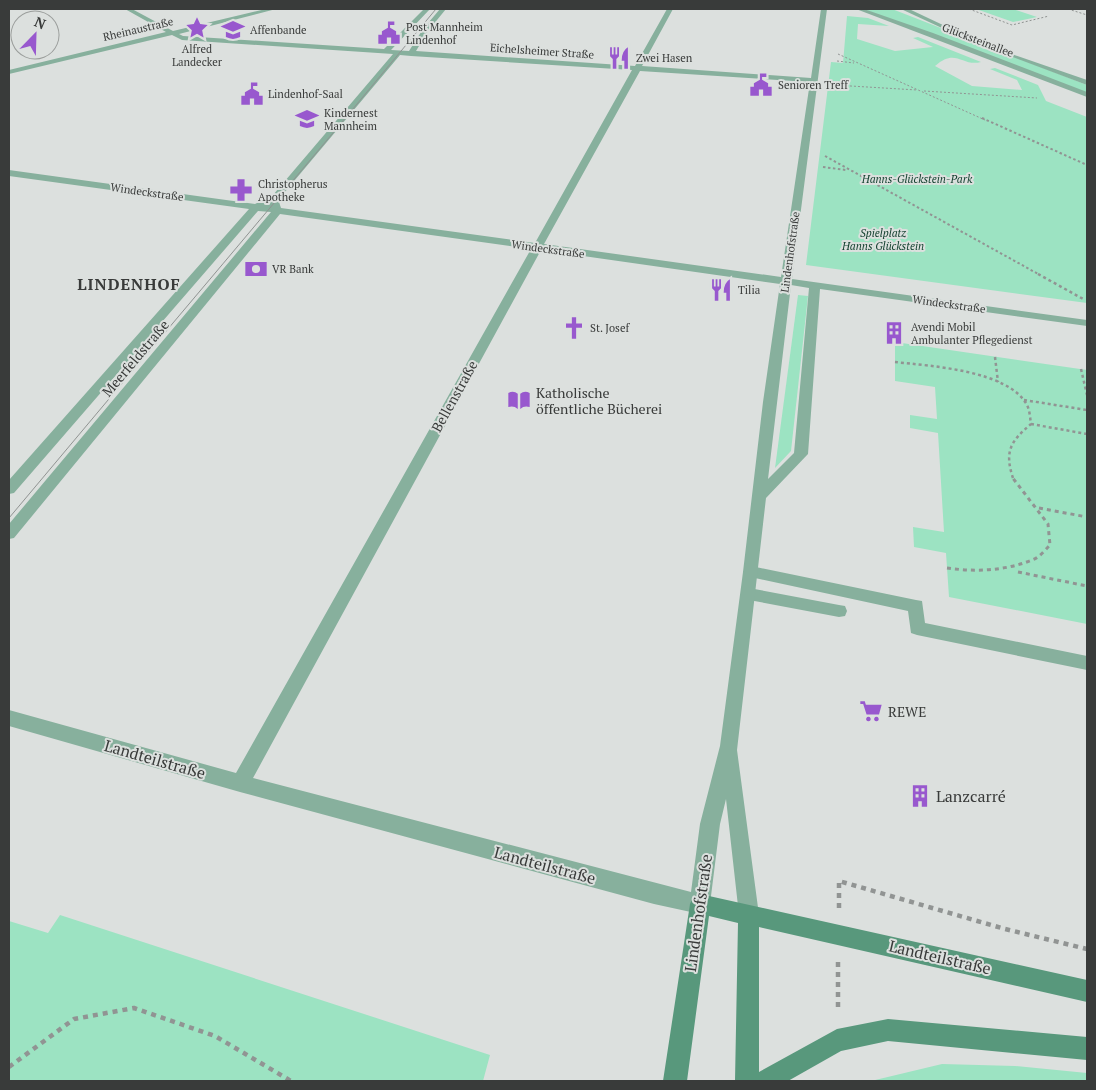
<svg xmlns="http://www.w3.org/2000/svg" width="1096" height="1090" viewBox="0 0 1096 1090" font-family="'PT Serif',serif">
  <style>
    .green { fill: #9ce3c2 }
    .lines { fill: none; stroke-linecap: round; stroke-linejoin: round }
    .path-far4 { stroke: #919493; stroke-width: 1; stroke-dasharray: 2 2; stroke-linecap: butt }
    .path-far3 { stroke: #919493; stroke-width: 2; stroke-dasharray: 2.5 2.5; stroke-linecap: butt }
    .path-far2 { stroke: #919493; stroke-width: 2.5; stroke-dasharray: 3 3; stroke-linecap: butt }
    .path-far1 { stroke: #919493; stroke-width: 3; stroke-dasharray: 4 4; stroke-linecap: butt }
    .path { stroke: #919493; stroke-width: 4.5; stroke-dasharray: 5 5; stroke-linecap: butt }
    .lane { fill: #87b09d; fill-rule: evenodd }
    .street { fill: #87b09d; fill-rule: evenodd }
    .secondary { fill: #58987c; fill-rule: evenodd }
    .tram { stroke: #909392; stroke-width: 1 }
    .labels { text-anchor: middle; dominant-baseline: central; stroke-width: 4; stroke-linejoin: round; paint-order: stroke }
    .far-poi-label { font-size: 11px; fill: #393b3a; stroke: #dce0de; text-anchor: start }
    .far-street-label { font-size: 11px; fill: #393b3a; stroke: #dce0de }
    .far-park-label { font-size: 11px; font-style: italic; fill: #154231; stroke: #dce0de }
    .street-label { font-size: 14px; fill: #393b3a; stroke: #dce0de }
    .poi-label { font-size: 14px; fill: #393b3a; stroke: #dce0de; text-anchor: start }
    .far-district-label { font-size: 16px; font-weight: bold; letter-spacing: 1px; fill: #393b3a; stroke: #dce0de }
    .near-street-label { font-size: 16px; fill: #393b3a; stroke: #dce0de }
    .near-poi-label { font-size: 16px; fill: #393b3a; stroke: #dce0de; text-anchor: start }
  </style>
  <rect width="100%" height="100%" fill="#dce0de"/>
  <g class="green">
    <path d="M863 9H892L1087 85V93Z"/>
    <path d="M976 9H1013L1037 17 1013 22Z"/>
    <path d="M847 16 868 18 889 26 858 24 857 39 895 51 933 47 913 38 918 37 981 62C962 67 956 47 935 66L972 86 1022 90 1017 80 990 69 995 68 1038 85 1046 101 1087 117V303L806 265 831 62 843 63Z"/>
    <path d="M798 295 808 296 791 451 775 468Z"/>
    <path d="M895 342 1087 370V624L949 597 946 553 914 547 913 527 944 532 938 433 910 428V415L937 419 935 387 895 381Z"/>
    <path d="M60 915 490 1055 483 1081H9V921L48 933Z"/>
    <path d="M942 1064 1015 1066 1087 1073V1081H871Z"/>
  </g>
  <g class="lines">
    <g class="path-far4">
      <path d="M969 9 1012 25 1049 16"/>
      <path d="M1068 9 1087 15"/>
      <path d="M838 54 985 120"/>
      <path d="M837 61 854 63"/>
      <path d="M834 85 917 90"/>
      <path d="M924 91 1037 98"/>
    </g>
    <g class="path-far3">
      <path d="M982 118 1087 165"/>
      <path d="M825 156 1040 275"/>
      <path d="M823 167 846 170"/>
    </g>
    <g class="path-far2">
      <path d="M1038 274 1085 300"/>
      <path d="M995 357 998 382"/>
      <path d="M895 362C930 366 1008 370 1027 405 1030 411 1030 418 1031 424 1011 441 1004 451 1013 478"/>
      <path d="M1081 369 1087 395"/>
      <path d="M1024 400 1087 410"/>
      <path d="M1031 424 1087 434"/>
    </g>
    <g class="path-far1">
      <path d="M1039 508 1087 517"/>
      <path d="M947 568C975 572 1005 571 1032 560 1039 558 1045 550 1050 545L1048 524 1012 477"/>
      <path d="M1018 572 1087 586"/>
    </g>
    <g class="path">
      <path d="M839 908V881L1005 929 1087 949"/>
      <path d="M838 962V1011"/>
      <path d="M9 1067 74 1019 134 1008 215 1036 291 1081"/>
    </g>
    <g class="lane">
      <path d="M751 566 916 600 922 601 925 623 1087 656V670L917 635 911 633 908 611 746 576 743 572 746 568Z"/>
      <path d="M749 588 839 605 845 606 847 611 845 616 839 617 749 600 743 598 741 594 743 590Z"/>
    </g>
    <g class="street">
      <path d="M125 9H132L173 31 266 9H276L179 34 183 36 384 49 424 9H430L391 50 409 51 423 29 440 9H446L428 31 416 51 635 66 667 9H673L642 66 811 78 821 9H827L792 279 1087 320V326L820 289 808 454 766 498 737 750 759 915 756 922 749 925 742 922 739 915 726 799 720 824 710 904 707 911 700 914 654 904 240 792 9 726V710L236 773 531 249 280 214 14 538 9 539V524L271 212 258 211 14 493 9 494V480L249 209 9 176V170L255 204 273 195 393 54 182 40 172 35 9 74V70L166 32ZM400 55 411 56 632 70 535 243 281 208 279 202 275 201 279 199ZM640 71 810 82 781 277 544 244ZM541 250 780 284 763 402 743 572 720 746 700 824 691 892 253 778ZM791 285 809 288 794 453 768 479Z"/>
      <path d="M856 9H864L933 33 1087 92V97Z"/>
      <path d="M901 9H909L962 34 957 35Z"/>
      <path d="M997 49 1087 80V85L997 51Z"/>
    </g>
    <path class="secondary" d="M700 894 1087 980V1002L759 927V1072L837 1029 888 1019 1087 1037V1060L888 1041 841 1051 788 1081H735L738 923 709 916 687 1081H663L690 904 693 897Z"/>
    <path class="tram" d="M9 518C151 348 295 180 436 9"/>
  </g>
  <defs>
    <symbol id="sight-bare" viewBox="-9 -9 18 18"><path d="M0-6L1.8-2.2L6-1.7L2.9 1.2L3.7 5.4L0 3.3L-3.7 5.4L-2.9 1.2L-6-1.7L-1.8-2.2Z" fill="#9858ce" stroke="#dce0de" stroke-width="2.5" paint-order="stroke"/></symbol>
    <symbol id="school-bare" viewBox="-9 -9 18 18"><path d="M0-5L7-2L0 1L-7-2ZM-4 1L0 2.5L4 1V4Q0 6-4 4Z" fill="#9858ce" stroke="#dce0de" stroke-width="2.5" paint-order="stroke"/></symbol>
    <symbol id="civic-bare" viewBox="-9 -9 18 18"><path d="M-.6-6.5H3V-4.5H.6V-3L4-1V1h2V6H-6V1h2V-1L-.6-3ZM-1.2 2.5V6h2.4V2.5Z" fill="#9858ce" stroke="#dce0de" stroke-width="2.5" paint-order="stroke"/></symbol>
    <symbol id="restaurant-bare" viewBox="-9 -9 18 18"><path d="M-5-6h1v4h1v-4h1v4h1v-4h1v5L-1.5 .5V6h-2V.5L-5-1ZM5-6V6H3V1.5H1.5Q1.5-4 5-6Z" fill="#9858ce" stroke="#dce0de" stroke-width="2.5" paint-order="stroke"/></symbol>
    <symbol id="pharmacy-bare" viewBox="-9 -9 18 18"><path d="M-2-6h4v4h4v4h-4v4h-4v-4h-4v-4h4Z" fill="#9858ce" stroke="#dce0de" stroke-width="2.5" paint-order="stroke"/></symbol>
    <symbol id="bank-bare" viewBox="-9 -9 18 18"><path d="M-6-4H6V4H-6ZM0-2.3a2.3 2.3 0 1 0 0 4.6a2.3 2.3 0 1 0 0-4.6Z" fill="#9858ce" stroke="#dce0de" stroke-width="2.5" paint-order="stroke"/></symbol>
    <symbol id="church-bare" viewBox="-9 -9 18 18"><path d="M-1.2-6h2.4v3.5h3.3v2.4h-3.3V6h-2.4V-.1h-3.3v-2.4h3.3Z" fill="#9858ce" stroke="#dce0de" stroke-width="2.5" paint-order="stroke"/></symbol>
    <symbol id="building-bare" viewBox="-9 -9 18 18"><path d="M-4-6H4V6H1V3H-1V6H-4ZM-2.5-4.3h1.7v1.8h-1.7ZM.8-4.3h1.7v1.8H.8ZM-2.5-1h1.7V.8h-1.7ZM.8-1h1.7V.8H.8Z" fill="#9858ce" stroke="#dce0de" stroke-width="2.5" paint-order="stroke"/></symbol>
    <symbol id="library-bare" viewBox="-9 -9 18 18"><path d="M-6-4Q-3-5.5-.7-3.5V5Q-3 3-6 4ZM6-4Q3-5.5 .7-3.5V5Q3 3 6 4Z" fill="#9858ce" stroke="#dce0de" stroke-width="2.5" paint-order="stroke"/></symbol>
    <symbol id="supermarket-bare" viewBox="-9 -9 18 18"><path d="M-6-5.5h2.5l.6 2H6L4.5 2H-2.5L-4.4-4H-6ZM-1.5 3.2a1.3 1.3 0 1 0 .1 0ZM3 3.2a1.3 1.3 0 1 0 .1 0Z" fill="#9858ce" stroke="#dce0de" stroke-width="2.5" paint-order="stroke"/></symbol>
  </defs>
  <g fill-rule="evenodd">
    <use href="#sight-bare" x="181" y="12" width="32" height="32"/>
    <use href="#school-bare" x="217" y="14" width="32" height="32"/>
    <use href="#civic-bare" x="373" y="17" width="32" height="32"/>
    <use href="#restaurant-bare" x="603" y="42" width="32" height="32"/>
    <use href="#civic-bare" x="745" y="69" width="32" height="32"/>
    <use href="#civic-bare" x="236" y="78" width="32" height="32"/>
    <use href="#school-bare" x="291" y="103" width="32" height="32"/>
    <use href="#pharmacy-bare" x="225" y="174" width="32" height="32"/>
    <use href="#bank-bare" x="240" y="253" width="32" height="32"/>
    <use href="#restaurant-bare" x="705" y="274" width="32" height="32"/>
    <use href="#church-bare" x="558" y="312" width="32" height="32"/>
    <use href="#building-bare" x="878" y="317" width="32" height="32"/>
    <use href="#library-bare" x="503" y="384" width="32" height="32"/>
    <use href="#supermarket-bare" x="855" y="695" width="32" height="32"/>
    <use href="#building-bare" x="904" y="780" width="32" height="32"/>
  </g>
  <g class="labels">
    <g class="far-poi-label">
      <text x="406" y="27">Post Mannheim<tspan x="406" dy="13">Lindenhof</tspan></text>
      <text x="250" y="30">Affenbande</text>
      <text x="197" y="49" text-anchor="middle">Alfred<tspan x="197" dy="13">Landecker</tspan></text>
      <text x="636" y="58">Zwei Hasen</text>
      <text x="778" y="85">Senioren Treff</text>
      <text x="268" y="94">Lindenhof-Saal</text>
      <text x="324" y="113">Kindernest<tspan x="324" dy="13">Mannheim</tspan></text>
      <text x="258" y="184">Christopherus<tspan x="258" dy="13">Apotheke</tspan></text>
      <text x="272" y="269">VR Bank</text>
      <text x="738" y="290">Tilia</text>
      <text x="911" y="327">Avendi Mobil<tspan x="911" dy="13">Ambulanter Pflegedienst</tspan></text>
      <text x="590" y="328">St. Josef</text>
    </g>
    <g class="far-street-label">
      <text transform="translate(138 29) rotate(-13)">Rheinaustraße</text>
      <text transform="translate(978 40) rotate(21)">Glücksteinallee</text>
      <text transform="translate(542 51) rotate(4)">Eichelsheimer Straße</text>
      <text transform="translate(147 192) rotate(8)">Windeckstraße</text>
      <text transform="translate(548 249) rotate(8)">Windeckstraße</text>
      <text transform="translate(790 252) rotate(-82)">Lindenhofstraße</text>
      <text transform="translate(949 304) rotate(8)">Windeckstraße</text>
    </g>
    <g class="far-park-label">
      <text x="917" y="179">Hanns-Glückstein-Park</text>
      <text x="883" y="233">Spielplatz<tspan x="883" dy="13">Hanns Glückstein</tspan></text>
    </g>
    <g class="street-label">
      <text transform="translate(135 358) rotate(-50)">Meerfeldstraße</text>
      <text transform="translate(454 396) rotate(-61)">Bellenstraße</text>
    </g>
    <g class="poi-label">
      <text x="536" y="392">Katholische<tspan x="536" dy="16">öffentliche Bücherei</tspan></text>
      <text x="888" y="711">REWE</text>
    </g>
    <g class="far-district-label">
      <text x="129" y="284">LINDENHOF</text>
    </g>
    <g class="near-street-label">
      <text transform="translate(155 759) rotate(16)">Landteilstraße</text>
      <text transform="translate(545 865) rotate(15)">Landteilstraße</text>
      <text transform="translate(698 913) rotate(-82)">Lindenhofstraße</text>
      <text transform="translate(940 957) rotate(13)">Landteilstraße</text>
    </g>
    <g class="near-poi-label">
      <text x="936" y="796">Lanzcarré</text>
    </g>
  </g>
  <rect width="1096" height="1090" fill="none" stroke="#393b3a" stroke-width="20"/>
  <g transform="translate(35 35) rotate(23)"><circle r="24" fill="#dce0de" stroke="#9b9e9c"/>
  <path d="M0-4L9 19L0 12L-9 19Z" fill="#9858ce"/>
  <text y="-8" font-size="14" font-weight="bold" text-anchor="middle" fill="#393b3a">N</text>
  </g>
</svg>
